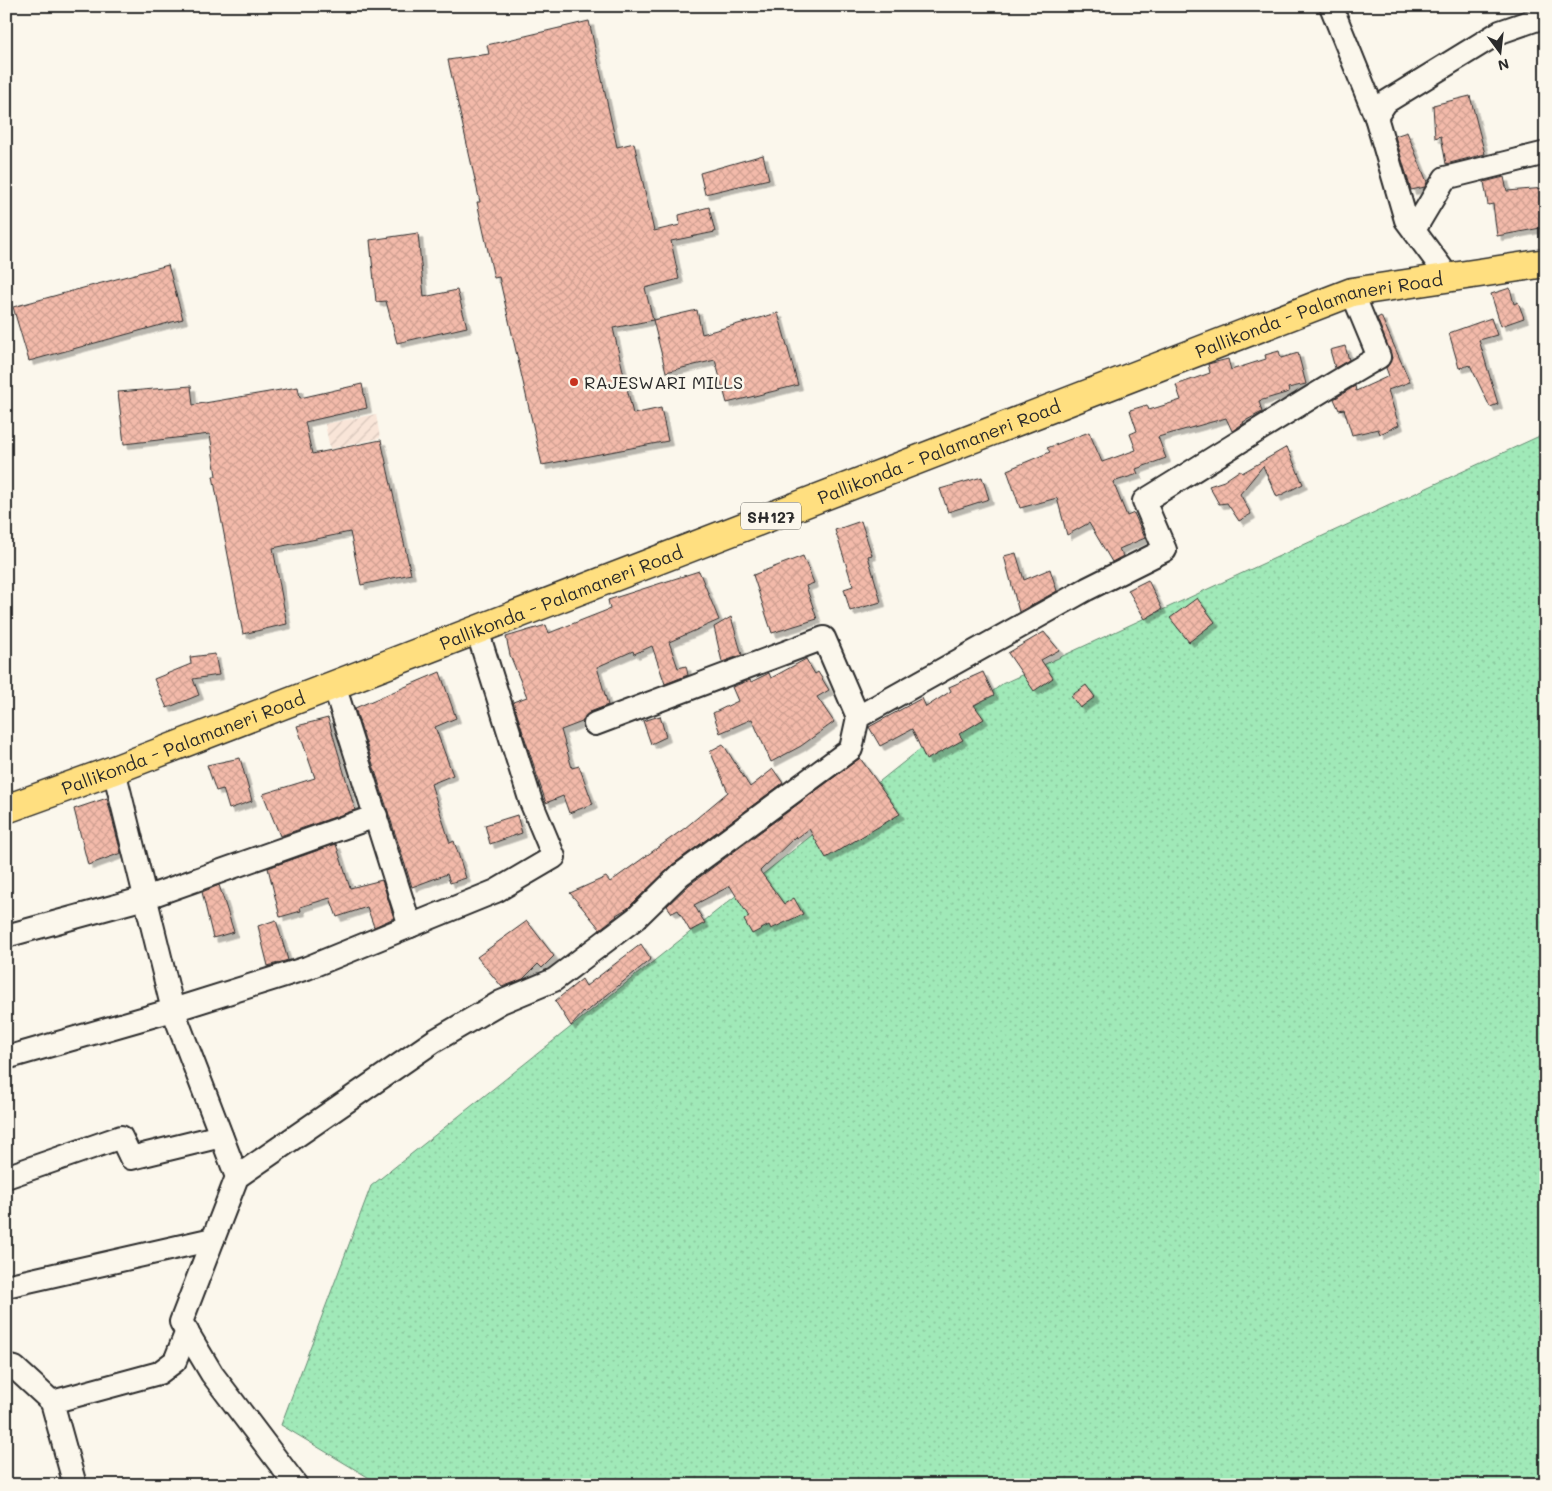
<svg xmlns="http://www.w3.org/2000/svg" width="1552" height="1491" viewBox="0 0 1552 1491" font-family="Mali,sans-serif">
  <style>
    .industrial { fill: url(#industrial-furrows) }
    .grass { fill: url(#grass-dots); stroke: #668a72 }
    .building { fill: url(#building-cross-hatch); stroke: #2b2b2b; filter: url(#shadow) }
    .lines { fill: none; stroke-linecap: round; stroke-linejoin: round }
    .minor-casing { stroke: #2b2b2b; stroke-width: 26 }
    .primary-casing { stroke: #2b2b2b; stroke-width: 31 }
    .minor { stroke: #fbf7ec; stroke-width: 22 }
    .primary { stroke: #ffdf80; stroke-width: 28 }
    .poi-dot { fill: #c8321e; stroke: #fbf7ec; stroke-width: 2 }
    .labels { text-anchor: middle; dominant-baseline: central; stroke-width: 5; stroke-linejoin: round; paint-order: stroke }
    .shield { fill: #fbf7ec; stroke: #696865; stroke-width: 1 }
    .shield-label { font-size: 16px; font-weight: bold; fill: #2b2b2b }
    .street-label { font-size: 18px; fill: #2b2b2b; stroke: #fbf7ec }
    .poi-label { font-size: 18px; fill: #2b2b2b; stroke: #fbf7ec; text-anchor: start }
  </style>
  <defs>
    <pattern id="industrial-furrows" width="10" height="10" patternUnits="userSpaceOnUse" patternTransform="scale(1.25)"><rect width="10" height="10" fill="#f9e5d8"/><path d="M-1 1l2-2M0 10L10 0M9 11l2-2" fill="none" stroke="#d6c5ba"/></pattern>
    <pattern id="grass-dots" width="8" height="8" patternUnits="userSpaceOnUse" patternTransform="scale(1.25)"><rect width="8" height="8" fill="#a0e9b8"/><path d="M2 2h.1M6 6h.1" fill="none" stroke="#8ac89e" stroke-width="1.8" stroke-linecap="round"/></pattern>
    <pattern id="building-cross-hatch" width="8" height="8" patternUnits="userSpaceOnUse" patternTransform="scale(1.25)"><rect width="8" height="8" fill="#f3baaa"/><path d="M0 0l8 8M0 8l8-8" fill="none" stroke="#d0a092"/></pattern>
    <filter id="shadow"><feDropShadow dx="4.5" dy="4.5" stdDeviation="0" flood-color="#0004"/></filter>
  </defs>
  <rect width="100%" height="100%" fill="#fbf7ec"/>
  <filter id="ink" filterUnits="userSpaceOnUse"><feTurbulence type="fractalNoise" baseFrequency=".02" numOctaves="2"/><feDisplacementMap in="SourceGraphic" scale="10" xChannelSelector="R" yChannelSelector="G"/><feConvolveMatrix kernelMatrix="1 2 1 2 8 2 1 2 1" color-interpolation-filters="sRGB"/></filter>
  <g filter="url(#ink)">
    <path class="industrial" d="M376 414 380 438 330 449 325 424Z"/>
    <path class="grass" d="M1546 433V1485H381L281 1425 371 1186 1002 684Z"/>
    <g class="building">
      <path d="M589 21 617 147 634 143 654 231 680 225 679 215 709 207 715 232 671 241 679 279 645 288 653 320 613 328 633 414 661 408 668 441 542 465 499 277 494 278 477 202H480L448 60 489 54 487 45Z"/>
      <path d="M1470 96 1485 154 1446 164 1441 136 1435 138 1433 105Z"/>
      <path d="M1407 132 1427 182 1425 187 1411 190 1395 136Z"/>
      <path d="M763 155 769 179 705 194 700 173Z"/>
      <path d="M1504 177 1507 191 1546 188V227L1497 236 1493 204 1488 205 1484 182Z"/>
      <path d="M418 233 424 297 457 290 467 327 397 343 386 301 376 302 370 240Z"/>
      <path d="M168 265 183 319 29 361 13 307Z"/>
      <path d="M1510 288 1514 304 1518 302 1524 318 1501 326 1491 294Z"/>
      <path d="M697 310 702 334 778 313 798 385 727 403 715 360 666 372 653 320Z"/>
      <path d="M1381 316 1410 382 1388 390 1399 425 1380 434 1378 429 1352 435 1344 409 1339 410 1334 399 1355 386 1356 391 1389 376 1386 368 1392 358 1377 318Z"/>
      <path d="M1491 318 1497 335 1479 340 1498 404 1490 407 1470 365 1459 368 1449 333Z"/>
      <path d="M1345 346 1349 360 1335 368 1330 350Z"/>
      <path d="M1279 351 1281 358 1298 353 1306 384 1288 388 1289 392 1259 401 1262 412 1243 422 1244 423 1232 431 1226 418 1158 437 1166 458 1136 469 1138 474 1113 482 1127 516 1134 513 1145 538 1119 549 1123 556 1112 562 1089 523 1067 535 1057 498 1020 508 1007 470 1050 452 1047 448 1089 432 1102 462 1136 450 1130 434 1137 431 1130 410 1147 405 1149 410 1181 400 1176 385 1210 373 1208 364 1228 359 1231 370 1266 359 1265 355Z"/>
      <path d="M362 384 367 408 305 422 312 454 381 440 411 574 361 585 350 532 273 548 287 624 243 634 213 476H216L210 434 124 444 118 392 191 386 193 405 298 387 300 398Z"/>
      <path d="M1287 447 1303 484 1277 497 1263 466 1240 494 1251 514 1239 521 1227 503 1219 504 1209 486 1224 481 1240 470 1242 473Z"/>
      <path d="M982 477 989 499 948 512 940 489Z"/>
      <path d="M861 521 872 555 868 556 881 602 850 611 844 589 853 586 835 530Z"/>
      <path d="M1016 553 1024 580 1050 569 1057 591 1019 612 1004 556Z"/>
      <path d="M803 556 814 583 806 586 817 619 772 633 753 575Z"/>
      <path d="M699 571 719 620 669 642 678 668 686 666 688 675 665 684 652 646 634 654 633 651 597 667 608 705 590 712 582 722 561 730 572 768 579 766 593 804 569 813 563 796 546 803 513 702 527 697 510 655 506 637 546 625 549 633 610 609 608 600Z"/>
      <path d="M1148 580 1162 609 1145 619 1128 590Z"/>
      <path d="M1197 598 1215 622 1189 642 1170 618Z"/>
      <path d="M731 617 742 655 722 662 714 627Z"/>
      <path d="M1044 632 1059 650 1041 660 1053 678 1034 691 1008 653Z"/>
      <path d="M215 654 219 675 193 679 199 695 167 708 154 679 191 664 190 657Z"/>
      <path d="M806 659 815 674 818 672 829 690 817 697 834 722 801 746 771 762 752 719 720 733 713 713 738 701 732 687 750 680 751 682 769 673 771 678Z"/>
      <path d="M440 672 456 718 435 727 453 775 431 784 450 843 454 841 466 878 450 883 447 874 412 887 355 708Z"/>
      <path d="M983 672 994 695 974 705 984 719 959 734 963 740 926 760 912 729 880 746 869 727 922 698 926 707 951 691 949 687Z"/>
      <path d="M1086 685 1095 697 1080 708 1071 696Z"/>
      <path d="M660 716 666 737 651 744 643 721Z"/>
      <path d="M328 718 355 810 280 836 263 794 315 778 297 726Z"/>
      <path d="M723 744 750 787 773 769 783 783 672 865 628 908 616 915 617 916 600 929 570 893 606 877 610 882 685 828 728 792 710 751Z"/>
      <path d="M240 758 252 801 229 809 223 789 216 791 207 765Z"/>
      <path d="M860 758 900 814 826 858 809 829 797 838 796 836 760 871 784 904 794 898 803 914 771 929 769 925 752 934 744 920 749 917 730 886 694 905 705 923 690 931 678 910 672 913 667 906 689 885Z"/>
      <path d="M107 798 121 853 88 865 74 809Z"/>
      <path d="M517 815 522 833 490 844 485 825Z"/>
      <path d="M336 844 350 888 382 880 394 918 374 927 367 907 337 917 330 898 300 907 301 911 280 917 268 868Z"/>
      <path d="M219 885 234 932 213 938 202 892Z"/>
      <path d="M276 920 288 960 268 966 258 926Z"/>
      <path d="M527 921 554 956 542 968 538 964 523 979 502 987 477 957Z"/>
      <path d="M641 944 651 959 585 1013 584 1012 571 1026 555 1001 582 979 586 986Z"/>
    </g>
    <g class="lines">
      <defs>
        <g id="minor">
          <path d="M1331 6 1376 117"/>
          <path d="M1414 230 1445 178 1546 153"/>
          <path d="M1449 278 1406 220 1376 117 1386 102 1500 32 1546 16"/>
          <path d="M334 685 410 926"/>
          <path d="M595 724 824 638 858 717"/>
          <path d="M114 770 173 1010 237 1177"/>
          <path d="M6 936 145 898 376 816"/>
          <path d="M6 1058 173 1010 307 968 496 891 554 857 531 802 477 630"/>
          <path d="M6 1177 121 1137 131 1158 221 1136"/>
          <path d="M6 1286 213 1239"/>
          <path d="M6 1366 15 1368 52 1402"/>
          <path d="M75 1485 52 1402 159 1373 175 1361 187 1331"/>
          <path d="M296 1485 212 1374 181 1322 237 1177 434 1041 501 1002 554 980 636 918 680 875 851 749 858 717 1087 589 1165 550 1144 501C1223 453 1299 403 1379 357L1352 292"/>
        </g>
        <g id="primary">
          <path id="s1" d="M6 809 114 770 1352 292 1546 263"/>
        </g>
      </defs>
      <use href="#minor" class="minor-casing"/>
      <use href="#primary" class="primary-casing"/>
      <use href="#minor" class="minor"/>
      <use href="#primary" class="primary"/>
    </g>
  </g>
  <circle class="poi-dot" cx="574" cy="382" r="5"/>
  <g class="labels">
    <rect class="shield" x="741" y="502.5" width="60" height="27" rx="4"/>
    <g class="shield-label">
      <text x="771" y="516">SH127</text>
    </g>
    <g class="street-label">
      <text stroke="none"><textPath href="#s1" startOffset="1404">Pallikonda - Palamaneri Road</textPath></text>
      <text stroke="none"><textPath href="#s1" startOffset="999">Pallikonda - Palamaneri Road</textPath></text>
      <text stroke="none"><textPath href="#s1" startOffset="594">Pallikonda - Palamaneri Road</textPath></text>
      <text stroke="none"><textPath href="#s1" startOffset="189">Pallikonda - Palamaneri Road</textPath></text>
    </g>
    <g class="poi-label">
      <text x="584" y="382">RAJESWARI MILLS</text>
    </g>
  </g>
  <rect width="1552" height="1491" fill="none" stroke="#fbf7ec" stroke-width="25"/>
  <rect x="12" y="12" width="1527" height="1466" fill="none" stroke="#2b2b2b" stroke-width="2" filter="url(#ink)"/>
  <g transform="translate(1500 52) rotate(165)" stroke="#fbf7ec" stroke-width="4" paint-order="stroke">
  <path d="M0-4L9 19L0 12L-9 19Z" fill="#2b2b2b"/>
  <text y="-8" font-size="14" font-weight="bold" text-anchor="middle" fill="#2b2b2b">N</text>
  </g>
</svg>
